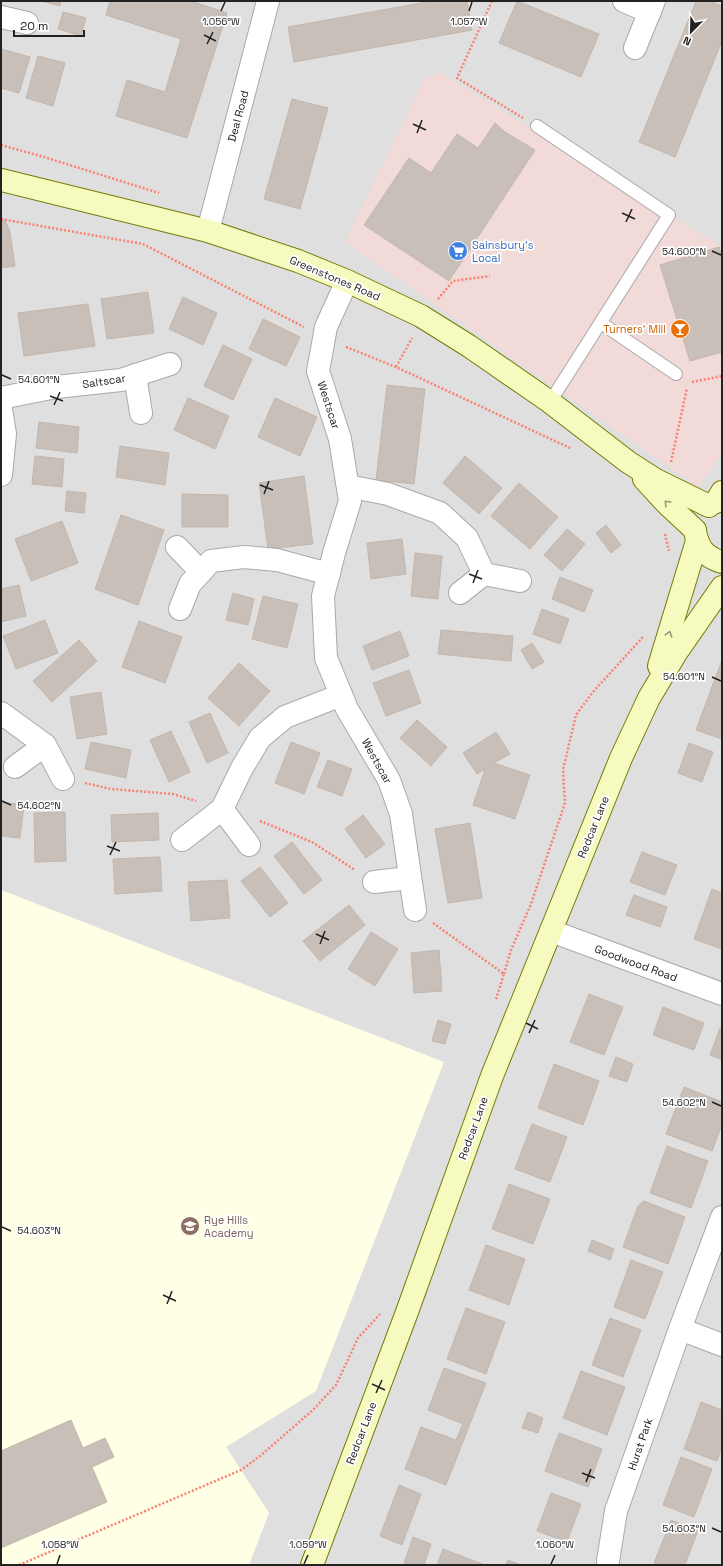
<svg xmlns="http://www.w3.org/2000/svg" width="723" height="1566" viewBox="0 0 723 1566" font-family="'Space Grotesk',sans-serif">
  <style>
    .residential { fill: #e0dfdf }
    .commercial { fill: #f2dad9 }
    .education { fill: #ffffe5 }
    .building { fill: #c7bfb8; stroke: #c4b6ab }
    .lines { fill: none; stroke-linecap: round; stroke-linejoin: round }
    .lane-casing { stroke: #a9a9a9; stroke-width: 14 }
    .street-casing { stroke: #a9a9a9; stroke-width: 24 }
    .secondary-casing { stroke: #707d05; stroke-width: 24 }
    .path { stroke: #fa8072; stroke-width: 2.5; stroke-dasharray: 2 2; stroke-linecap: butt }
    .lane { stroke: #fff; stroke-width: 12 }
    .street { stroke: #fff; stroke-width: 22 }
    .secondary { stroke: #f7fabf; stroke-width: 22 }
    .oneway { stroke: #979978 }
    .ticks { fill: none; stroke: #222; stroke-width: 1.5 }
    .labels { text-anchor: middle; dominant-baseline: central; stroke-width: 3.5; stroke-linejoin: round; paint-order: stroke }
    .street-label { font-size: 11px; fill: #222; stroke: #fff }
    .shop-label { font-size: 11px; fill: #366cbe; stroke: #fff; text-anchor: start }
    .food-label { font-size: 11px; fill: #c56008; stroke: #fff; text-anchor: end }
    .education-label { font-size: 11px; fill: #785e54; stroke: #fff; text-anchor: start }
    .ticks-label { font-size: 10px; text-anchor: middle; fill: #222; stroke: #fff; stroke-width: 3.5; stroke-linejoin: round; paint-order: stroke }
  </style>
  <rect width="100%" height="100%" fill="#f2efe9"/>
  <rect class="residential" x="1" y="1" width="721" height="1564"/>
  <path class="commercial" d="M439 72 722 247V453L698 487 345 242 423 81Z"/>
  <path class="education" d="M1 890 444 1062 316 1391 226 1447 269 1513 249 1565H1Z"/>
  <g class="building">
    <path d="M41 1H61L60 6Z"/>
    <path d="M110 1H191L227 13 187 138 116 116 127 80 165 92 181 39 106 15Z"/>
    <path d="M432 1H467L472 30 294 62 288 27Z"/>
    <path d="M517 1 599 34 581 77 499 43Z"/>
    <path d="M696 1H710L722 6V41L675 157 639 142Z"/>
    <path d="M63 12 86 18 81 36 58 29Z"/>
    <path d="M1 49 30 57 19 93 1 88Z"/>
    <path d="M38 56 65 63 53 106 26 98Z"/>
    <path d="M292 99 328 108 300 209 264 199Z"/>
    <path d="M495 123 505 132 535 150 449 281 364 225 409 158 431 173 457 134 478 148Z"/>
    <path d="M1 220H5L10 232 15 266 1 268Z"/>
    <path d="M719 247 722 256V352L690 361 660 265Z"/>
    <path d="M148 292 154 333 107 339 101 299Z"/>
    <path d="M183 297 217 313 203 345 169 329Z"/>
    <path d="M88 304 95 346 24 356 18 313Z"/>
    <path d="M263 319 300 337 286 366 249 349Z"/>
    <path d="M223 345 252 359 233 400 204 386Z"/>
    <path d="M387 385 425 389 414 484 376 480Z"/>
    <path d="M188 398 229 416 215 449 174 430Z"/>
    <path d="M275 398 317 417 300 456 258 437Z"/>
    <path d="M39 422 79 427 77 453 36 448Z"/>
    <path d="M120 446 169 453 165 485 116 477Z"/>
    <path d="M35 456 64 459 62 487 32 484Z"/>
    <path d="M465 456 502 488 479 514 443 483Z"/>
    <path d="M304 476 313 544 268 549 259 483Z"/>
    <path d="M519 483 558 517 530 549 491 516Z"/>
    <path d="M67 491 86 493 84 513 65 511Z"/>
    <path d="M182 494 228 495V527H182Z"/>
    <path d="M121 515 164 530 138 605 95 589Z"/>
    <path d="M62 521 78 563 31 581 15 539Z"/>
    <path d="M606 525 621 545 611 553 596 533Z"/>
    <path d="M567 529 585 544 562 571 544 555Z"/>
    <path d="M402 539 406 574 371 579 367 543Z"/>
    <path d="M415 553 442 556 438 599 411 596Z"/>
    <path d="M560 577 593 590 584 612 552 599Z"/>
    <path d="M19 585 26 616 1 622V589Z"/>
    <path d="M233 593 254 599 248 625 226 620Z"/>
    <path d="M263 596 298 604 287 648 252 639Z"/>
    <path d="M542 609 569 619 560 644 533 634Z"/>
    <path d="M45 620 58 653 16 669 3 636Z"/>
    <path d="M139 621 182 637 165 683 122 667Z"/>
    <path d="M441 630 513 636 511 661 438 654Z"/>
    <path d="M400 631 409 656 372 670 363 646Z"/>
    <path d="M79 640 97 661 52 702 33 681Z"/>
    <path d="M532 643 544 662 532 669 521 650Z"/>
    <path d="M722 660V739L696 730Z"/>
    <path d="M239 663 270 691 239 726 208 698Z"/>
    <path d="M409 670 421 703 386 716 373 683Z"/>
    <path d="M101 692 107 734 77 739 70 697Z"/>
    <path d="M210 713 228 753 207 763 189 722Z"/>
    <path d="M417 720 447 747 431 766 400 738Z"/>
    <path d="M171 731 190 772 169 782 150 740Z"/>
    <path d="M496 732 510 754 494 763 530 775 515 819 473 805 485 769 477 774 463 753Z"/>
    <path d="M91 742 131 750 126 778 85 769Z"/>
    <path d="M291 742 320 753 304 794 275 783Z"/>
    <path d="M689 743 713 752 702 782 678 773Z"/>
    <path d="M328 760 352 769 342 796 317 787Z"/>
    <path d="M1 802 24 805 20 838 1 836Z"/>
    <path d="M65 812 66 861 35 862 34 813Z"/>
    <path d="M158 813 159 840 112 842 111 815Z"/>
    <path d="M363 815 385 844 366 858 345 829Z"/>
    <path d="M470 823 482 898 448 903 435 829Z"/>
    <path d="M292 842 322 880 304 894 274 856Z"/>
    <path d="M642 852 677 865 665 895 630 882Z"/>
    <path d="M160 857 162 891 115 894 113 859Z"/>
    <path d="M260 867 288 903 270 917 241 881Z"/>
    <path d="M227 880 230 918 191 921 188 882Z"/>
    <path d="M712 889 722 893V949L694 939Z"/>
    <path d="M634 895 667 907 660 927 626 915Z"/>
    <path d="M349 905 365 925 320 961 303 941Z"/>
    <path d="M371 932 398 949 375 986 348 969Z"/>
    <path d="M439 950 442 991 414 993 411 953Z"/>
    <path d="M589 994 623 1007 604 1055 570 1042Z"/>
    <path d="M663 1007 704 1023 694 1050 653 1035Z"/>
    <path d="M438 1020 451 1024 445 1044 432 1041Z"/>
    <path d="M720 1028 722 1029V1060L710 1055Z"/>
    <path d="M616 1057 633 1064 627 1082 609 1076Z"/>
    <path d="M554 1064 599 1081 583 1125 538 1108Z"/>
    <path d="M684 1087 722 1102V1124L712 1151 666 1134Z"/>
    <path d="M532 1124 567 1137 550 1182 515 1169Z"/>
    <path d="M667 1146 708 1161 691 1208 650 1193Z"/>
    <path d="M509 1184 550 1199 533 1244 492 1229Z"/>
    <path d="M644 1201 685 1217 668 1264 623 1247 638 1206Z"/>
    <path d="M592 1240 614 1249 610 1260 588 1251Z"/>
    <path d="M486 1245 525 1259 509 1305 469 1290Z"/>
    <path d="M631 1260 663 1272 645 1319 614 1307Z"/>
    <path d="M466 1308 505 1322 486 1374 447 1359Z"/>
    <path d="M610 1318 641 1330 623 1377 592 1365Z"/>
    <path d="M444 1368 486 1383 446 1485 405 1469 421 1427 456 1440 463 1424 428 1410Z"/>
    <path d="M581 1371 625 1387 607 1435 563 1418Z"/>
    <path d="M701 1402 722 1410V1447L717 1461 684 1449Z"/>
    <path d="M528 1412 543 1418 538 1433 522 1428Z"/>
    <path d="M71 1420 83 1448 105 1438 114 1457 92 1467 107 1502 1 1548V1451Z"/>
    <path d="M559 1433 602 1449 588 1487 545 1471Z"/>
    <path d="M681 1457 712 1469 694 1517 663 1505Z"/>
    <path d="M399 1485 421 1494 402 1545 380 1536Z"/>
    <path d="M551 1493 581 1504 567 1542 537 1531Z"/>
    <path d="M671 1520 698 1530 685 1565H659L654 1563Z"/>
    <path d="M413 1537 431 1544 424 1565H411L404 1563Z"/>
    <path d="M443 1549 485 1565H437Z"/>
    <path d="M508 1560 521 1565H506Z"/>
  </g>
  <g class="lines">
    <defs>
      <g id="lane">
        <path d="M537 126 669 215 550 402"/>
        <path d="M601 323 676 374"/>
      </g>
      <g id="street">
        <path d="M624 1 650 12"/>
        <path d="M1 17 27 23"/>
        <path d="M635 48 654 1"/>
        <path d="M208 231 268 1"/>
        <path d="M347 281 326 327 318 371 340 439 350 501 334 553 323 596 326 658 347 709 389 780 401 814 415 910"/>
        <path d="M135 375 141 413"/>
        <path d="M1 398 56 387 121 380 170 364"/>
        <path d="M1 409 5 434 1 475"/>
        <path d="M348 486 388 494 440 513 467 538 484 574"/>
        <path d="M177 547 201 572"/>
        <path d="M460 593 484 574 520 581"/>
        <path d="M180 609 190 584 211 561 244 557 277 560 329 574"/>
        <path d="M1 713 45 745 63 779"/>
        <path d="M15 767 45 745"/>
        <path d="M222 809 249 845"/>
        <path d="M182 840 222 809 242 768 260 738 285 717 341 695"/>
        <path d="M374 882 410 878"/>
        <path d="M551 931 722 994"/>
        <path d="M680 1329 722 1345"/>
        <path d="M608 1561 616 1511 680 1329 722 1217"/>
      </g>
      <g id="secondary">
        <path d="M1 180 208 231 298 261 347 281 421 316 469 346 550 402 628 462 656 480 709 506"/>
        <path d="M644 479 667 504 695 530"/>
        <path d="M716 502 722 492"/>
        <path d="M695 531C698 548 705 557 722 562"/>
        <path d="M659 666 697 541"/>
        <path d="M312 1565 407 1312 492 1076 621 758 649 698 676 653 722 587"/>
      </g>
    </defs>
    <use href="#lane" class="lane-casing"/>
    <use href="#street" class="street-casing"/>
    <use href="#secondary" class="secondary-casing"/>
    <g class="path">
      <path d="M492 1 457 78 523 118"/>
      <path d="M1 145 44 157 159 193"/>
      <path d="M1 219 143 244 304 327"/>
      <path d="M438 299 453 281 490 276"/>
      <path d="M346 347 396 367 570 448"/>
      <path d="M396 367 412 338"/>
      <path d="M692 382 722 376"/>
      <path d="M671 462 687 388"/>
      <path d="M665 534 669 551"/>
      <path d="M85 783 111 789 173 794 196 801"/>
      <path d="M260 821 312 842 355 870"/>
      <path d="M433 923 504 974 496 999"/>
      <path d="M504 974 511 950 531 904 565 803 563 770 576 715 592 693 643 637"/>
      <path d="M19 1565 241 1470 260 1456 313 1410 336 1385 358 1338 380 1314"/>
    </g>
    <use href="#lane" class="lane"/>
    <use href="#street" class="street"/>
    <use href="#secondary" class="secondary"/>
  </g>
  <defs><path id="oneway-chevron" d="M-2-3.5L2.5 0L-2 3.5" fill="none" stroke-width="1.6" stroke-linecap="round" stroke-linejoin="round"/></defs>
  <g class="oneway">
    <use href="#oneway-chevron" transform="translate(667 503) rotate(-134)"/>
    <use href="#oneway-chevron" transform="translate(669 634) rotate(-73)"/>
  </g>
  <path class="ticks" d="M221 11 225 2M469 11 472 2M204 35 216 41M207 44 213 32M413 124 426 130M417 133 422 120M622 213 635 219M626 222 632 209M712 251 721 255M2 375 11 379M50 396 63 401M54 405 60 392M260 485 273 490M264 494 269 481M469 574 482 579M473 583 478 570M712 677 721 681M2 801 11 805M107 846 120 851M110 855 116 842M316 934 329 940M320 944 325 931M526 1023 538 1029M529 1033 535 1020M712 1102 721 1106M2 1227 11 1231M163 1295 176 1301M167 1304 172 1291M372 1384 385 1390M376 1393 382 1380M582 1473 595 1478M586 1482 591 1469M712 1528 721 1532M57 1564 60 1555M304 1564 308 1555M551 1564 555 1555"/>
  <defs>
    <symbol id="supermarket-disc" viewBox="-11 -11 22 22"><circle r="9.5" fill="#3f7fe0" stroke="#fff"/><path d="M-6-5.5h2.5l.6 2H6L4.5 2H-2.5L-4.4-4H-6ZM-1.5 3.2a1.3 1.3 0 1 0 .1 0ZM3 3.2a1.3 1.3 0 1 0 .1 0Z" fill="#fff"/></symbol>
    <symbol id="bar-disc" viewBox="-11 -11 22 22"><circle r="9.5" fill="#e8710a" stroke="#fff"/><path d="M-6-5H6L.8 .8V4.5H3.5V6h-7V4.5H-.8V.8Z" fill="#fff"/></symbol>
    <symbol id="school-disc" viewBox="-11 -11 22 22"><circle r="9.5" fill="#8d6e63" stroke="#fff"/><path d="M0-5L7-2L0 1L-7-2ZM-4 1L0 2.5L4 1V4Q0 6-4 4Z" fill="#fff"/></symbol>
  </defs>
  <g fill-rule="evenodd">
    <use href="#supermarket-disc" x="447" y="240" width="22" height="22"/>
    <use href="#bar-disc" x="669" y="318" width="22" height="22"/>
    <use href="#school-disc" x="179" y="1215" width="22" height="22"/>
  </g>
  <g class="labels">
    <g class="street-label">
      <text transform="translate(238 116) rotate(-75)">Deal Road</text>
      <text transform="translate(335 278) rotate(23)">Greenstones Road</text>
      <text transform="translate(104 381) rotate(-9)">Saltscar</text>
      <text transform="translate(329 405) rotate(72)">Westscar</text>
      <text transform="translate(377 761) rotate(61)">Westscar</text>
      <text transform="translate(593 827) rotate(-68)">Redcar Lane</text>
      <text transform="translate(636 963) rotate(20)">Goodwood Road</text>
      <text transform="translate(473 1128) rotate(-70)">Redcar Lane</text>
      <text transform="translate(361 1433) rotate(-69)">Redcar Lane</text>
      <text transform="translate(640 1444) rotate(-71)">Hurst Park</text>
    </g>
    <g class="shop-label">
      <text x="472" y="245">Sainsbury's<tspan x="472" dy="13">Local</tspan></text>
    </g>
    <g class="food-label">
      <text x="666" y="329">Turners' Mill</text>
    </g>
    <g class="education-label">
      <text x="204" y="1220">Rye Hills<tspan x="204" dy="13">Academy</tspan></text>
    </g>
  </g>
  <g class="ticks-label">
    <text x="221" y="25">1.056°W</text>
    <text x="469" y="25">1.057°W</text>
    <text x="684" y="255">54.600°N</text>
    <text x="39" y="383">54.601°N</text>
    <text x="684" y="680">54.601°N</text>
    <text x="39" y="809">54.602°N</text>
    <text x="684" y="1106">54.602°N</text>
    <text x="39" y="1234">54.603°N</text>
    <text x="684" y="1532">54.603°N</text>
    <text x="60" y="1548">1.058°W</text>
    <text x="308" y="1548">1.059°W</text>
    <text x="555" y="1548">1.060°W</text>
  </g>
  <rect width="723" height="1566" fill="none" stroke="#222222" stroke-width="4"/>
  <g transform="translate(691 32) rotate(203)" stroke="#ffffff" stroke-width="3" paint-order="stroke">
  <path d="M0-3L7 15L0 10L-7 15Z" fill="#222222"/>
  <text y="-6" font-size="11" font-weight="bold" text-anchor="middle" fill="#222222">N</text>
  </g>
  <path d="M14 30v6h70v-6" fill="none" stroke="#222222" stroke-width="2"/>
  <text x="20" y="30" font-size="12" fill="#222222" stroke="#ffffff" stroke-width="3" paint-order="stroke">20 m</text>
</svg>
